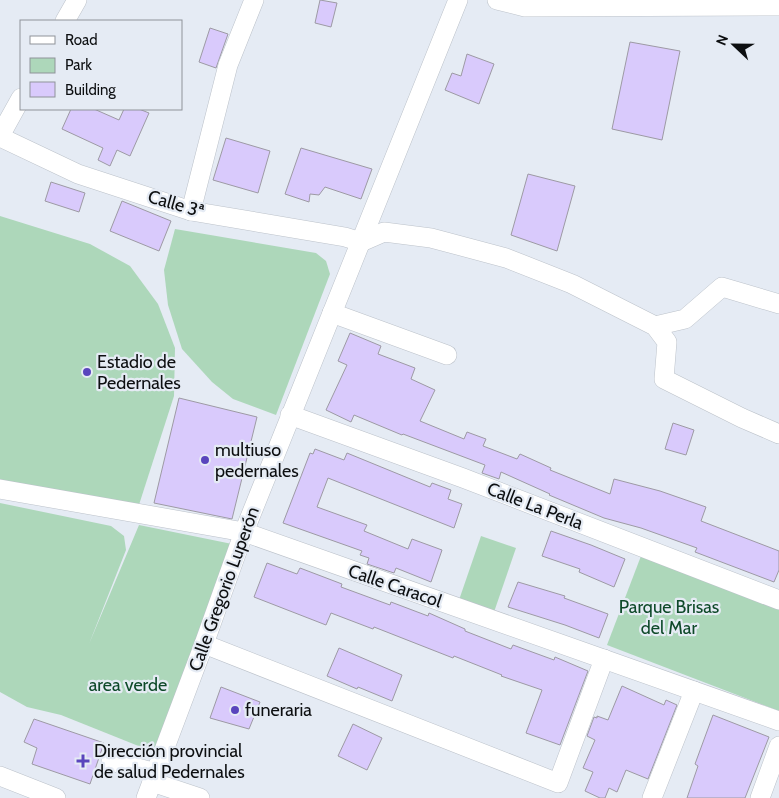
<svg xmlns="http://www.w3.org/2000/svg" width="779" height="798" viewBox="0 0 779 798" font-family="Cabin,sans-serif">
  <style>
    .green { fill: #add7ba }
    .building { fill: #d9cafc; stroke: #9d9aa4 }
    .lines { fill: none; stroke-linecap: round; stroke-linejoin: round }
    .minor-casing { stroke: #bcc2ca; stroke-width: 20 }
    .minor { stroke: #fff; stroke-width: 19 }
    .poi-dot { fill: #5945bd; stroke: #e5ebf4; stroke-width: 2 }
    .labels { text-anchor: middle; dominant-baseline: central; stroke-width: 4.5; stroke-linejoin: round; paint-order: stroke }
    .street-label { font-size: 18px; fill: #0d0f11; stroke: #e5ebf4 }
    .poi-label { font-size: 18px; fill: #0d0f11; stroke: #e5ebf4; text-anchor: start }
    .park-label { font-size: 18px; fill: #0e4929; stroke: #e5ebf4 }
  </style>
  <rect width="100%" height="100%" fill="#e5ebf4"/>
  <g class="green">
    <path d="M0 216 90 244 130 266 158 304 175 348 174 396 137 511 0 484Z"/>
    <path d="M175 229 316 253 326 261 330 274 276 415 233 399 212 382 182 349 168 305 164 270Z"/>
    <path d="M0 503 111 526 124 536 126 550 89 644 139 525 237 545 156 753 61 715 27 707 0 692Z"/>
    <path d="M481 536 516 548 494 612 459 600Z"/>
    <path d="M641 556 779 609V711L607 645Z"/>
  </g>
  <g class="building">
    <path d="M320 0 337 3 331 27 315 23Z"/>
    <path d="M210 28 228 34 216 68 199 62Z"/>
    <path d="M630 42 680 51 662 140 612 129Z"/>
    <path d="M467 54 494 64 479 104 445 90 452 73 461 76Z"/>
    <path d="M71 109H94L119 120 124 109H139L149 113 130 156 117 150 110 166 98 160 103 148 62 129Z"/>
    <path d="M226 138 270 151 258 193 213 180Z"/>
    <path d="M301 148 372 169 361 199 325 187 319 195 310 194 309 202 285 194Z"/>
    <path d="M528 174 575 186 557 251 511 235Z"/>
    <path d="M51 182 85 193 79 212 45 201Z"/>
    <path d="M122 201 171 221 159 251 110 231Z"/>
    <path d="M350 333 381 346 378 354 415 368 411 379 435 390 420 421 464 439 467 432 486 439 483 446 517 459 520 454 551 468 550 470 610 494 614 479 660 491 706 507 701 521 779 551V570L774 582 695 552 697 548 641 528 604 518 549 495 550 494 501 472 499 479 482 473 485 465 403 434 402 435 354 415 351 422 326 410 347 365 338 361Z"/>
    <path d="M179 398 257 417 232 519 154 503Z"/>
    <path d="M673 423 694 430 686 455 665 449Z"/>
    <path d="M315 449 344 460 347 453 430 487 432 483 451 490 448 499 462 504 454 528 328 478 317 507 367 525 364 531 408 549 412 539 442 550 431 582 396 568 394 573 367 564 369 558 360 555 362 551 283 523 310 453 313 454Z"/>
    <path d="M551 531 591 545 625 559 614 587 579 572 580 569 542 556Z"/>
    <path d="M267 563 297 574 300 568 342 584 341 587 390 605 391 602 428 616 429 613 465 629V631L511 649 513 645 554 660 555 657 588 671 560 745 526 733 542 690 501 676 502 675 454 656 453 658 374 627 373 629 331 613 326 625 254 597Z"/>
    <path d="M518 582 565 596 564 598 608 614 599 638 565 625 508 607Z"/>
    <path d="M339 648 402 675 392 701 358 687 357 689 327 676Z"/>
    <path d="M622 686 664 705 666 700 677 705 648 779 626 770 617 792 609 788 605 798H600L585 791 593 772 583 768 595 740 587 736 594 717 597 718V716L608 720Z"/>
    <path d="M221 687 260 702 249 729 210 718Z"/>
    <path d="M713 715 769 737 745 798H687L698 766 695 764Z"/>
    <path d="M34 719 104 743 90 784 32 764 37 748 24 742Z"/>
    <path d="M353 724 382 738 367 770 338 756Z"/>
  </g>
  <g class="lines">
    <defs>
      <g id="minor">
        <path d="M497 0 525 7 779 6"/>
        <path d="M65 21 77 0"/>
        <path d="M0 136 21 98"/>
        <path d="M0 137 78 174 191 211 345 237 361 242"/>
        <path d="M191 211 228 65 254 0"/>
        <path d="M361 242 384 232 431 238 506 258 572 284 655 326 667 342 664 379 742 418 779 434"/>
        <path d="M332 313 447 355"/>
        <path d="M655 326 685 319 722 287 779 304"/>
        <path d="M290 415 463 478 779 600"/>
        <path d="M0 489 244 532 779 721"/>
        <path d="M204 644 558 783 604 659"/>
        <path d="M111 761 156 773"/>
        <path d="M0 776 56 798"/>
        <path d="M152 782 200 798"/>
        <path d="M146 798 204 644 244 532 458 0"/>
        <path d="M652 798 694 691"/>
        <path d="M760 798 779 746"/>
      </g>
    </defs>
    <use href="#minor" class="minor-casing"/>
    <use href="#minor" class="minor"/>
  </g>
  <g class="poi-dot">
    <circle cx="87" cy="372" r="5"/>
    <circle cx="205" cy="460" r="5"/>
    <circle cx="235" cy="710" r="5"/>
    <path d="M80.5 753.5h5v5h5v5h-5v5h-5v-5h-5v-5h5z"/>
  </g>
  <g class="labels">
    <g class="street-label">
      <text transform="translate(176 204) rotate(16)">Calle 3ª</text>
      <text transform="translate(535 506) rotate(21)">Calle La Perla</text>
      <text transform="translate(395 586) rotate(19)">Calle Caracol</text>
      <text transform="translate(224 589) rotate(-70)">Calle Gregorio Luperón</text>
    </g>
    <g class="poi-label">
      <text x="97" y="362">Estadio de<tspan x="97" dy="21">Pedernales</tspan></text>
      <text x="215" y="450">multiuso<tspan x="215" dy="21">pedernales</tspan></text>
      <text x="245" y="710">funeraria</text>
      <text x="94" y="751">Dirección provincial<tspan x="94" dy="21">de salud Pedernales</tspan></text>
    </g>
    <g class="park-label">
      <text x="669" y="607">Parque Brisas<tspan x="669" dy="21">del Mar</tspan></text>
      <text x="128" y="685">area verde</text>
    </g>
  </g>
  <rect x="20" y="20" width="162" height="90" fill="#e5ebf4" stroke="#8f9399"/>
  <rect x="30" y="36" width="25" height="8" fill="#ffffff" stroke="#8f9399"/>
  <text x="65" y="45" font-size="15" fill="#0d0f11">Road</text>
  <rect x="30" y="58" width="25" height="15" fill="#add7ba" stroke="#8f9399"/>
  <text x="65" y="70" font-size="15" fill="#0d0f11">Park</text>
  <rect x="30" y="82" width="25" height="15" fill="#d9cafc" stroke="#8f9399"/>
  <text x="65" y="95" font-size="15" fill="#0d0f11">Building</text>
  <g transform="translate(734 45) rotate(292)" stroke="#e5ebf4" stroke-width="4" paint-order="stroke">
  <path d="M0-4L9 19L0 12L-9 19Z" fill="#0d0f11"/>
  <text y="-8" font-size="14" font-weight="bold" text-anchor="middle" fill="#0d0f11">N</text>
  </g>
</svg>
